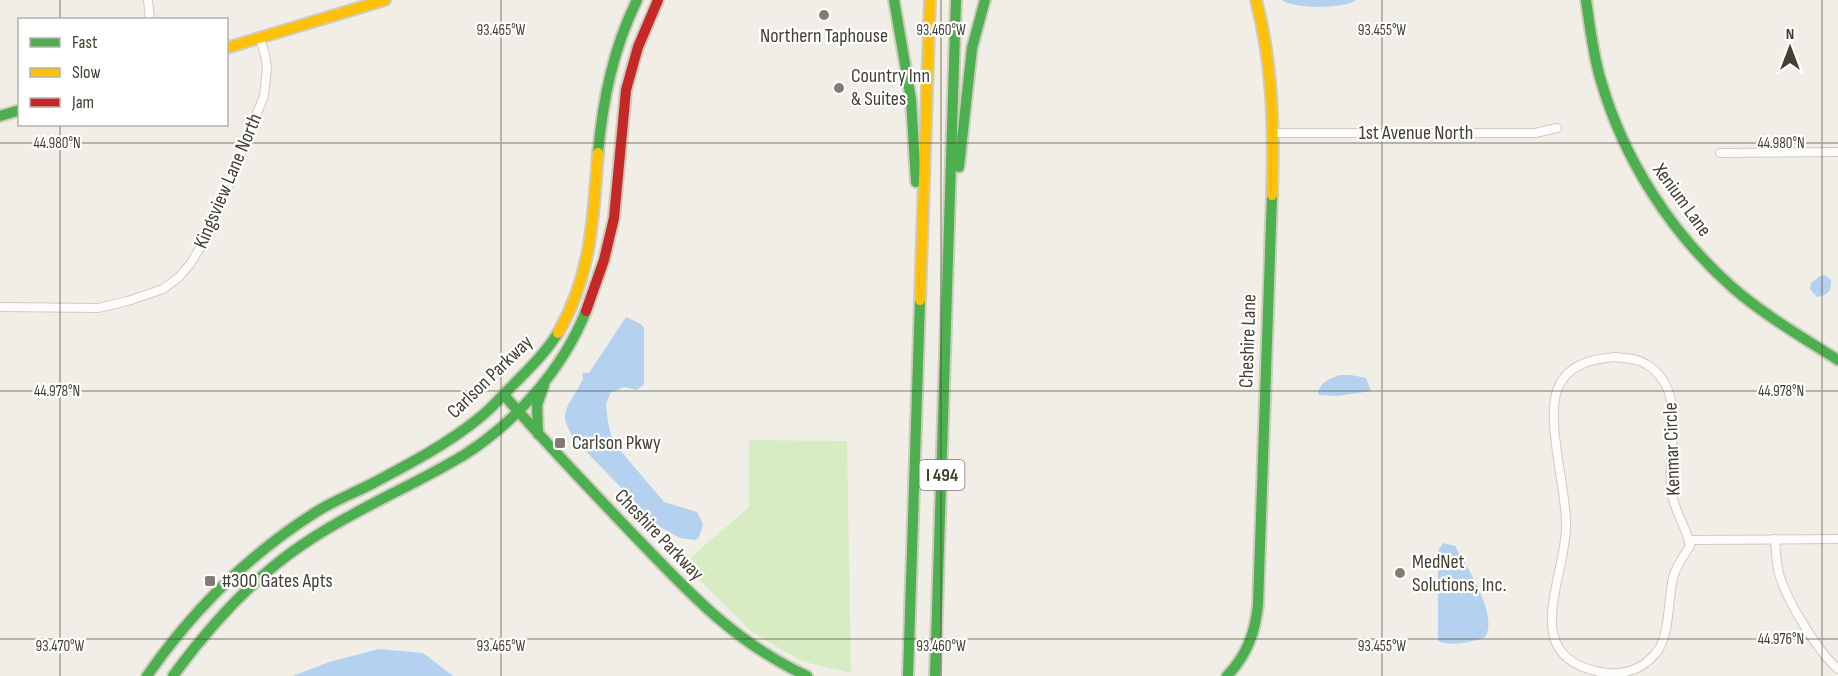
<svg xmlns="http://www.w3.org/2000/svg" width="1838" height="676" viewBox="0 0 1838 676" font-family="'Sofia Sans Condensed',sans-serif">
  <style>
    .green { fill: #d8ecc4 }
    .water { fill: #b4d1f0 }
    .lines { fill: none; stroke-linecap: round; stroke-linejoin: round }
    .street-casing { stroke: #cecbc4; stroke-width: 10 }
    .fast-casing { stroke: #cfccbd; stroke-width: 14 }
    .slow-casing { stroke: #cfccbd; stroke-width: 14 }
    .jam-casing { stroke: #cfccbd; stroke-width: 14 }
    .street { stroke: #fdfcfb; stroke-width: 8 }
    .fast { stroke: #4caf50; stroke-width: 10 }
    .slow { stroke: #ffc107; stroke-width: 10 }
    .jam { stroke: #c62828; stroke-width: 10 }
    .ticks { fill: none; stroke: #454033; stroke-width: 1.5; stroke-opacity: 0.45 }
    .poi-dot { fill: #817d72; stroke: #fff; stroke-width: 2 }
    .labels { text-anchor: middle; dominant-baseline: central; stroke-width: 4.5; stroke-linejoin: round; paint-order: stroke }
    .shield { fill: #fff; stroke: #7d7970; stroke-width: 1.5 }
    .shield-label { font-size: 18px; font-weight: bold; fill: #454033 }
    .poi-label { font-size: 20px; fill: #454033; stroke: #fff; text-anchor: start }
    .street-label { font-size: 20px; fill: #454033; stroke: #fff }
    .ticks-label { font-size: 15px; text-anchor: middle; fill: #454033; stroke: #fff; stroke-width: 4.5; stroke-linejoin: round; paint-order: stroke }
  </style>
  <rect width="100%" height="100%" fill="#f0eee6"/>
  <path class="green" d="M749 440 847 441 851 673 801 661 752 632 683 564 749 507Z"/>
  <g class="water">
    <path d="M1282 0H1356C1347 9 1291 9 1282 0Z"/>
    <path d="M1824 275 1831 280C1831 292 1829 294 1817 297L1810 289 1811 283 1820 276Z"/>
    <path d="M626 317 641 324 644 328V384L637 390 624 387 610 393 606 405 608 422 611 435 619 449 664 502 697 512 703 524 699 537 695 540 680 538 657 525 577 442C554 412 569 408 583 379L582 373H589Z"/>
    <path d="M1340 375H1351L1366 378 1371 391 1337 396 1319 395 1318 392C1322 381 1329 379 1340 375Z"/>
    <path d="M1443 543 1455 546C1466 564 1501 620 1484 638 1470 642 1451 647 1438 641V551Z"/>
    <path d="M379 649 423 653 453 676H293L329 662Z"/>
  </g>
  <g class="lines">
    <defs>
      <g id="street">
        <path d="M148 0 150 20"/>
        <path d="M1274 133H1535L1557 128"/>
        <path d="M1720 153 1838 152"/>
        <path d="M0 307 98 308 128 301 163 289 179 277 191 263 211 229 264 96 267 68 265 55 260 38"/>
        <path d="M1615 357C1625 358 1637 358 1646 364 1689 390 1667 448 1671 489 1673 510 1687 527 1690 546 1683 557 1676 566 1673 578 1668 599 1670 637 1656 653 1641 671 1622 676 1600 672 1516 656 1568 575 1566 523 1566 487 1545 419 1558 388 1568 364 1592 359 1615 357Z"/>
        <path d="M1775 539C1776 552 1776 565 1780 577 1788 602 1818 652 1838 669"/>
        <path d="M1689 540 1838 539"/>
      </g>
      <g id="fast">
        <path d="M894 0 911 99 916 182"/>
        <path d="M1586 0C1590 27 1593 55 1601 81 1624 160 1671 233 1732 287 1764 315 1802 337 1838 360"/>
        <path d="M0 116 20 110"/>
        <path d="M598 153C603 99 613 49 637 0"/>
        <path d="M959 167 972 48 985 0"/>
        <path d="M504 395C544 441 586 485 628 529 685 588 731 641 807 676"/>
        <path d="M538 434 537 405 544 385"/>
        <path d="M147 676C193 610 248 555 316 512 335 500 357 492 377 481 411 463 447 444 478 419 491 409 502 396 514 384 530 368 546 352 558 333"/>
        <path d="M173 676C211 624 254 576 308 541 357 508 413 486 464 455 516 422 563 369 586 311"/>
        <path d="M908 676 920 300"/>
        <path d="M935 676 956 0"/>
        <path d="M1227 676C1247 655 1255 633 1258 605L1272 195"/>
      </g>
      <g id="slow">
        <path d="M1256 0C1273 65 1274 128 1272 195"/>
        <path d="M226 48 385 0"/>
        <path d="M920 300 930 0"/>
        <path d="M558 333C592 274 593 219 598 153"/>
      </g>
      <path id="jam" d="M586 311 604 260 614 218 626 90 638 47 658 0"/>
    </defs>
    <use href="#street" class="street-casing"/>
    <use href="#fast" class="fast-casing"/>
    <use href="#slow" class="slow-casing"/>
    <use href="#jam" class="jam-casing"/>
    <use href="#street" class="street"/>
    <use href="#fast" class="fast"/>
    <use href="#slow" class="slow"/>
    <use href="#jam" class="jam"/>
  </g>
  <path class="ticks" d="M60 0V20M501 0V676M941 0V676M1382 0V676M1822 0V676M60 124V676M0 143H1838M0 391H1838M0 639H1838"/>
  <g class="poi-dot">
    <circle cx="824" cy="15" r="6"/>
    <circle cx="839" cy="88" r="6"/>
    <rect x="554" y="437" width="12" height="12" rx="3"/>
    <circle cx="1400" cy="573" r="6"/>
    <rect x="204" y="575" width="12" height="12" rx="3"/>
  </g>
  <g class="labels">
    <rect class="shield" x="919.5" y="460" width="45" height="30" rx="4.5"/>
    <g class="shield-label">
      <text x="942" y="475">I 494</text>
    </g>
    <g class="poi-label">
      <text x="824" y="36" text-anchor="middle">Northern Taphouse</text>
      <text x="851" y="76">Country Inn<tspan x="851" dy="23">&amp; Suites</tspan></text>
      <text x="572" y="443">Carlson Pkwy</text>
      <text x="1412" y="562">MedNet<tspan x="1412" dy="23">Solutions, Inc.</tspan></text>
      <text x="222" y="581">#300 Gates Apts</text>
    </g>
    <g class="street-label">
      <text x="1416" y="133">1st Avenue North</text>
      <text transform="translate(228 181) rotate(-67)">Kingsview Lane North</text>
      <text transform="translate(1682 200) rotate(54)">Xenium Lane</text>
      <text transform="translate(1248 341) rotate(-88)">Cheshire Lane</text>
      <text transform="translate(490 377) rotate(-44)">Carlson Parkway</text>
      <text transform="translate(1672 449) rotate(-92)">Kenmar Circle</text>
      <text transform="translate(659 535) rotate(46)">Cheshire Parkway</text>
    </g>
  </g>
  <g class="ticks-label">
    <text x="501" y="35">93.465°W</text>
    <text x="941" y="35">93.460°W</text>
    <text x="1382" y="35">93.455°W</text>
    <text x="57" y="148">44.980°N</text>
    <text x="1781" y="148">44.980°N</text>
    <text x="57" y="396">44.978°N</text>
    <text x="1781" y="396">44.978°N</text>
    <text x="1781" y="644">44.976°N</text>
    <text x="60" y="651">93.470°W</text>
    <text x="501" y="651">93.465°W</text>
    <text x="941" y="651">93.460°W</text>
    <text x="1382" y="651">93.455°W</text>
  </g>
  <rect x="18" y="18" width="210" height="108" fill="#ffffff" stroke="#b5b3ad" stroke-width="1.5"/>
  <rect x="30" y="38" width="30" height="9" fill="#4caf50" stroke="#b5b3ad" stroke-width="1.5"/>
  <text x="72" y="48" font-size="18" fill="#454033">Fast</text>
  <rect x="30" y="68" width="30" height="9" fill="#ffc107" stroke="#b5b3ad" stroke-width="1.5"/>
  <text x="72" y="78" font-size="18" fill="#454033">Slow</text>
  <rect x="30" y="98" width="30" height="9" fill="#c62828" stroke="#b5b3ad" stroke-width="1.5"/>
  <text x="72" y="108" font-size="18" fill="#454033">Jam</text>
  <g transform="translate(1790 48)" stroke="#ffffff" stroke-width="4.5" paint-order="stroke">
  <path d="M0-4.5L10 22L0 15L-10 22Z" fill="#454033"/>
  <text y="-9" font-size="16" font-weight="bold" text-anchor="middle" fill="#454033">N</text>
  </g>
</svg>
